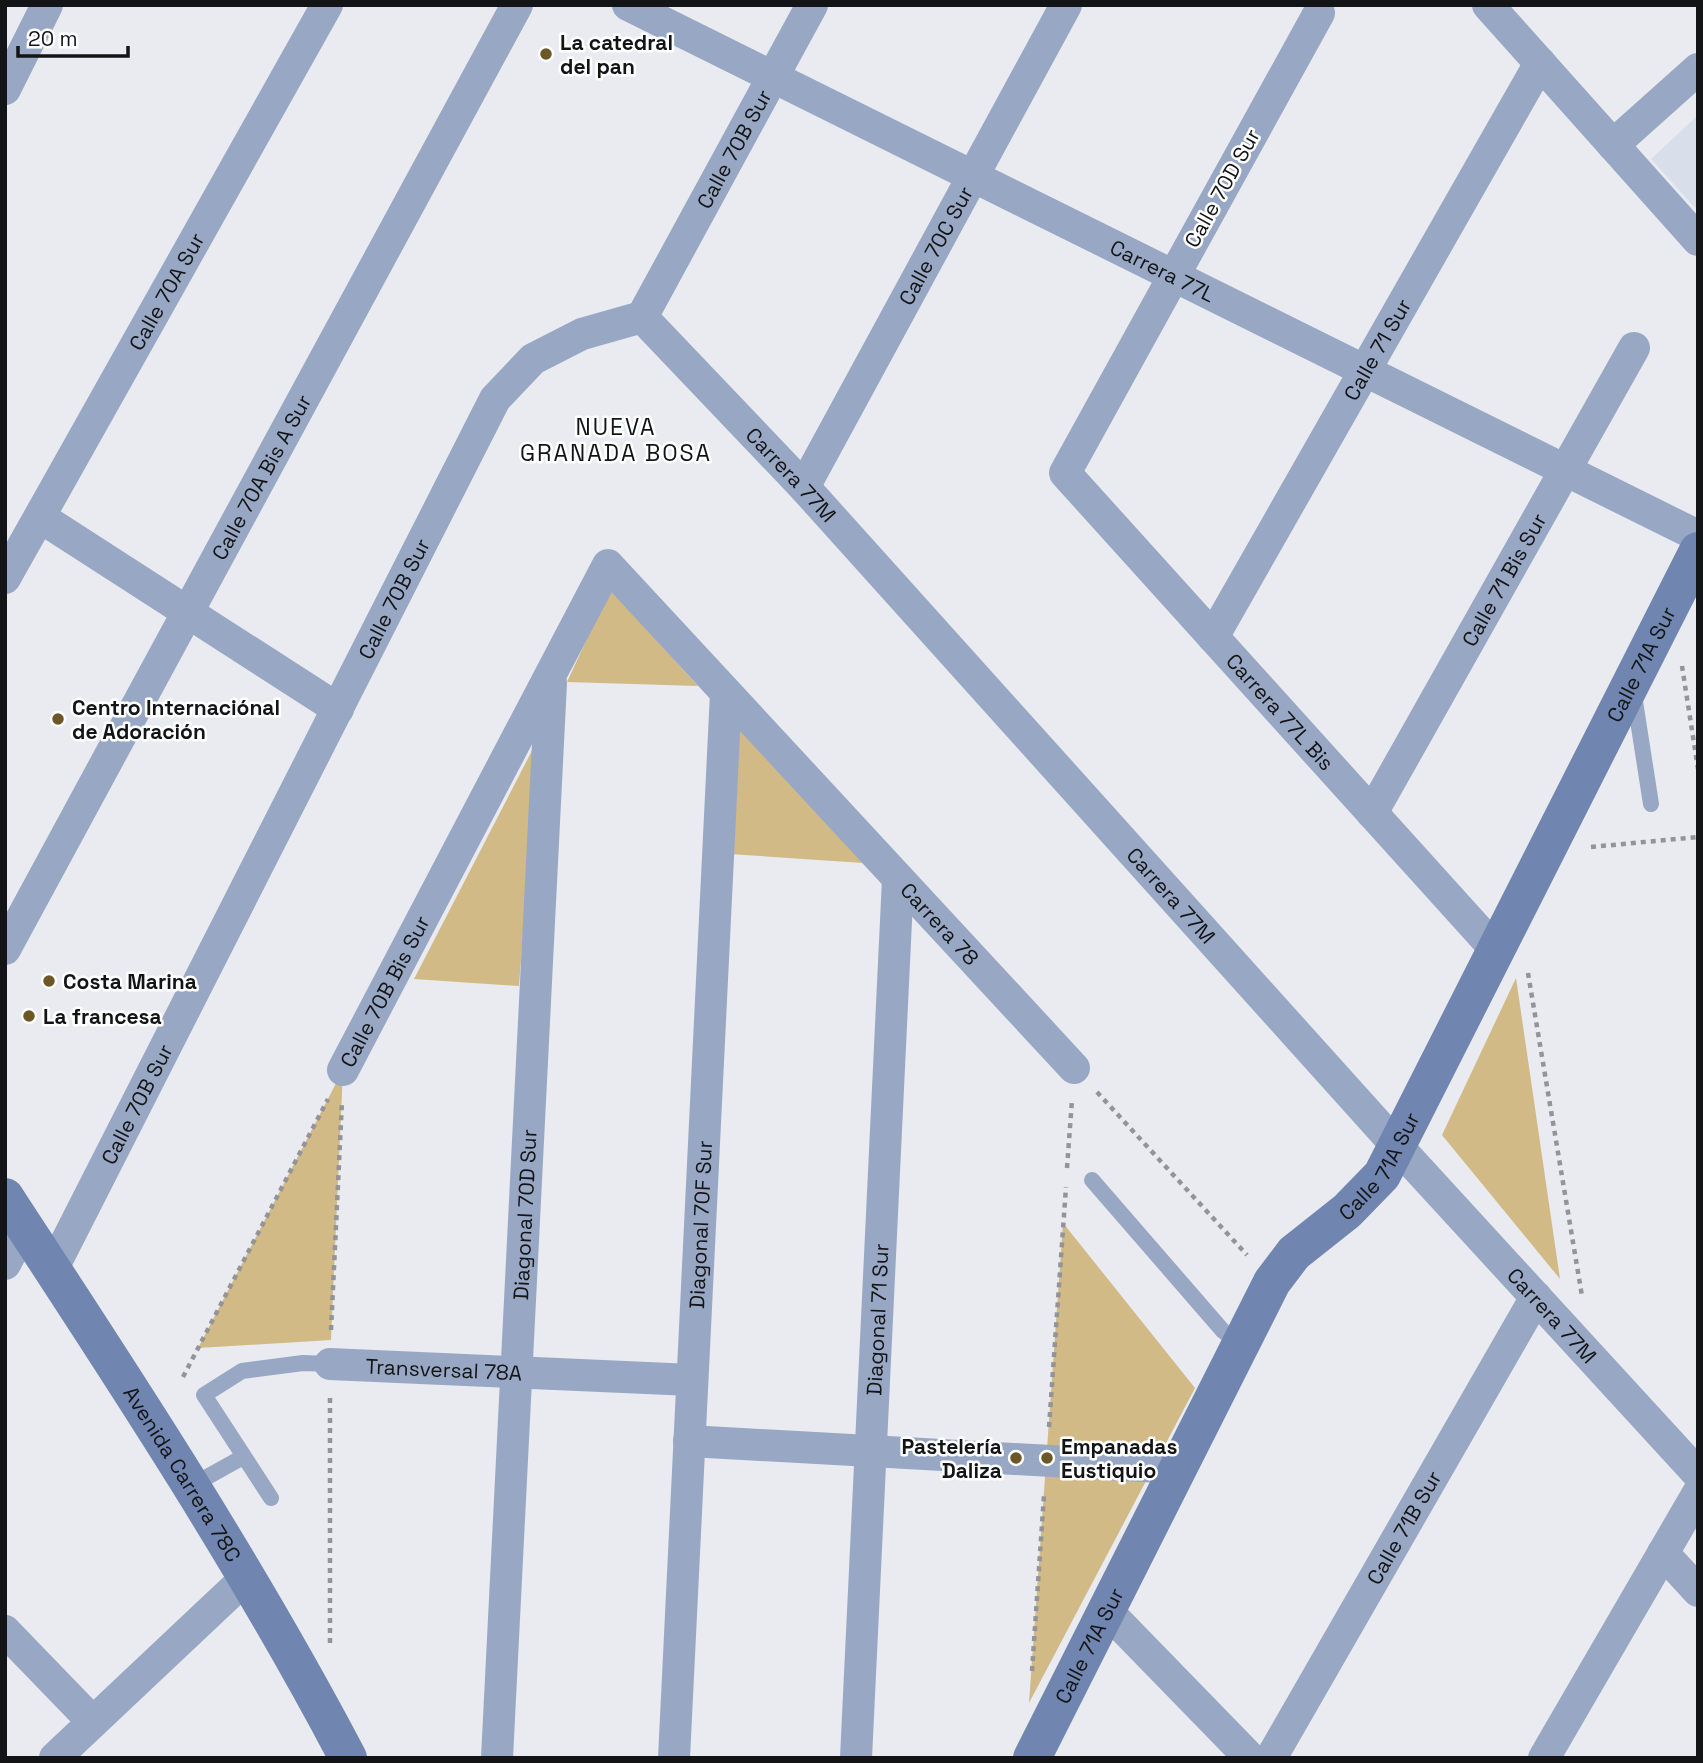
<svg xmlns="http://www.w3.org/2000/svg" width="1703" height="1763" viewBox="0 0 1703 1763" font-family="'Space Grotesk',sans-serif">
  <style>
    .built { fill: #d9dfea }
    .green { fill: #d1ba86 }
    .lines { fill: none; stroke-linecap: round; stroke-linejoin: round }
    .path { stroke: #929498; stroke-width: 4.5; stroke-dasharray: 5 5; stroke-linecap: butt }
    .lane { stroke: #98a8c4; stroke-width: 16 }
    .street { stroke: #98a8c4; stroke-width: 32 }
    .secondary { stroke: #7086b0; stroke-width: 38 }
    .poi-dot { fill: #6c5827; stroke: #fff; stroke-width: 2.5 }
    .labels { text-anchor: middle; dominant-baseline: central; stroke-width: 5; stroke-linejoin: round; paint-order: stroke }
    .poi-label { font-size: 21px; font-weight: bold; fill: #131416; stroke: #fff; text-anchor: start }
    .street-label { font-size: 21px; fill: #131416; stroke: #fff }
    .neighbourhood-label { font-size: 23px; letter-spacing: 2px; fill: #131416; stroke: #fff }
  </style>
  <rect width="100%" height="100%" fill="#e9ebf0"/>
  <path class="built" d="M1698 115V211L1651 159Z"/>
  <g class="green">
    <path d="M610 589 698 686 567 682Z"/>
    <path d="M737 720 863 863 729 854Z"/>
    <path d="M538 739 519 986 414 979Z"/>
    <path d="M1516 978 1560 1279 1442 1135Z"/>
    <path d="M343 1070 331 1340 198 1348Z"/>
    <path d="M1063 1223 1195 1388 1029 1703Z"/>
  </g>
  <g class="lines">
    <g class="path">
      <path d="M1682 666 1698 769"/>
      <path d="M1591 847 1698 837"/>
      <path d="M1528 973 1582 1296"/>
      <path d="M1097 1092 1247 1255"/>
      <path d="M1067 1168 1072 1100"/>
      <path d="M331 1330 342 1101"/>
      <path d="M183 1377 328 1099"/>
      <path d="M330 1398V1645"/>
      <path d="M1049 1427 1066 1187"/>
      <path d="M1032 1671 1044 1495"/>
    </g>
    <g class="lane">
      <path d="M1634 695 1651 804"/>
      <path d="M1092 1180 1223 1331 1240 1344"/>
      <path d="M191 1486 243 1457"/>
      <path d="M271 1498 204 1395 242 1371 303 1363 330 1364"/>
    </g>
    <g class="street">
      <path id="s1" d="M628 5 1698 536"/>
      <path d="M1488 5 1698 240"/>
      <path id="s2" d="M1319 13 1065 473 1496 950"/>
      <path d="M5 89 47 5"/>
      <path d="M1613 145 1698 69"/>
      <path id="s3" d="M642 317 804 487 1397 1146 1698 1474"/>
      <path id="s4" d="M804 487 1066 5"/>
      <path d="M40 517 338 709"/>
      <path id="s5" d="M5 578 327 5"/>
      <path id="s6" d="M1213 637 1540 63"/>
      <path id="s7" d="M1372 813 1634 348"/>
      <path id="s8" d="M5 949 517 5"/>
      <path id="s9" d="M343 1070 608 565 1074 1068"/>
      <path d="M5 1264 25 1226"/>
      <path id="s10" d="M53 1268 495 399 533 359 582 334 642 317 812 5"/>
      <path id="s11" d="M330 1364 692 1380"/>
      <path d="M689 1441 1177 1468"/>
      <path d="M1663 1553 1698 1591"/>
      <path d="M1106 1610 1250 1758"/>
      <path d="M5 1631 93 1722"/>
      <path d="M55 1758 246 1578"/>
      <path id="s12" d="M497 1758 551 683"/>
      <path id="s13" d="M674 1758 726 693"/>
      <path id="s14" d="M856 1758 898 879"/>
      <path id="s15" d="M1271 1758 1536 1297"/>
      <path d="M1544 1758 1698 1493"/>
    </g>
    <g class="secondary">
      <path id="s16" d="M5 1197C125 1380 246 1564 348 1758"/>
      <path id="s17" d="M1032 1758 1272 1282 1294 1253 1347 1211 1382 1175 1698 551"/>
    </g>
  </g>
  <g class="poi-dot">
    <circle cx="546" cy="54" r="7"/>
    <circle cx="58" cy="719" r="7"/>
    <circle cx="49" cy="981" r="7"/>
    <circle cx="29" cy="1016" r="7"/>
    <circle cx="1016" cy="1458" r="7"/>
    <circle cx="1047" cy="1458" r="7"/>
  </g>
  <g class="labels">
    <g class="poi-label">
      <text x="560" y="42">La catedral<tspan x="560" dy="24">del pan</tspan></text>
      <text x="72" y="707">Centro Internaciónal<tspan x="72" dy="24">de Adoración</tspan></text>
      <text x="63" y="981">Costa Marina</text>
      <text x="43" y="1016">La francesa</text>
      <text x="1002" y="1446" text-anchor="end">Pastelería<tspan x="1002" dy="24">Daliza</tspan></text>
      <text x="1061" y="1446">Empanadas<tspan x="1061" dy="24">Eustiquio</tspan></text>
    </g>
    <g class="street-label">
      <text stroke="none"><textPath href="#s10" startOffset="1339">Calle 70B Sur</textPath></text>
      <text transform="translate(1222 188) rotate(-61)">Calle 70D Sur</text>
      <text stroke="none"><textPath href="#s4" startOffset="275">Calle 70C Sur</textPath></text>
      <text stroke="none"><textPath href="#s1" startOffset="597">Carrera 77L</textPath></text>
      <text stroke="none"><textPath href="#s5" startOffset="329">Calle 70A Sur</textPath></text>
      <text stroke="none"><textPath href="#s6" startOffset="331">Calle 71 Sur</textPath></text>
      <text stroke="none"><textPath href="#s3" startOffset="217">Carrera 77M</textPath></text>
      <text stroke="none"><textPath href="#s8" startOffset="537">Calle 70A Bis A Sur</textPath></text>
      <text stroke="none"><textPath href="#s7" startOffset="268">Calle 71 Bis Sur</textPath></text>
      <text stroke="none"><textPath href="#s10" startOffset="751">Calle 70B Sur</textPath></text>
      <text stroke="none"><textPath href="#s17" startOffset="1260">Calle 71A Sur</textPath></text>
      <text stroke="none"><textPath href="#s2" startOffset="847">Carrera 77L Bis</textPath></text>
      <text stroke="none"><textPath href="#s3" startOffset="784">Carrera 77M</textPath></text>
      <text stroke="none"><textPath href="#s9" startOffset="1059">Carrera 78</textPath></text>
      <text stroke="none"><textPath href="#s9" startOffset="89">Calle 70B Bis Sur</textPath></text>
      <text stroke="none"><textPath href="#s10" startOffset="184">Calle 70B Sur</textPath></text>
      <text stroke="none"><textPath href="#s17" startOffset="693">Calle 71A Sur</textPath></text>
      <text stroke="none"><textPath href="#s12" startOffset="544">Diagonal 70D Sur</textPath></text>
      <text stroke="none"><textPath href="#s13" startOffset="534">Diagonal 70F Sur</textPath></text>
      <text stroke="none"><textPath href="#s3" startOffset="1351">Carrera 77M</textPath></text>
      <text stroke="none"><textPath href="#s14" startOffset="439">Diagonal 71 Sur</textPath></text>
      <text stroke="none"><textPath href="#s11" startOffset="114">Transversal 78A</textPath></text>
      <text stroke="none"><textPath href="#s16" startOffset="329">Avenida Carrera 78C</textPath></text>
      <text stroke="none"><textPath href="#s15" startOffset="266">Calle 71B Sur</textPath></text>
      <text stroke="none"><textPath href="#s17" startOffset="126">Calle 71A Sur</textPath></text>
    </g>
    <g class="neighbourhood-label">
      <text x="616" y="427">NUEVA<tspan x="616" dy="26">GRANADA BOSA</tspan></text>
    </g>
  </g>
  <rect width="1703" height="1763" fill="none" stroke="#131416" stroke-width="14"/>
  <path d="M18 46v10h110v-10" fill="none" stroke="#131416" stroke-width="3.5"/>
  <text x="28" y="46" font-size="21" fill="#131416" stroke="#ffffff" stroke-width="5" paint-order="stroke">20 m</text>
</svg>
